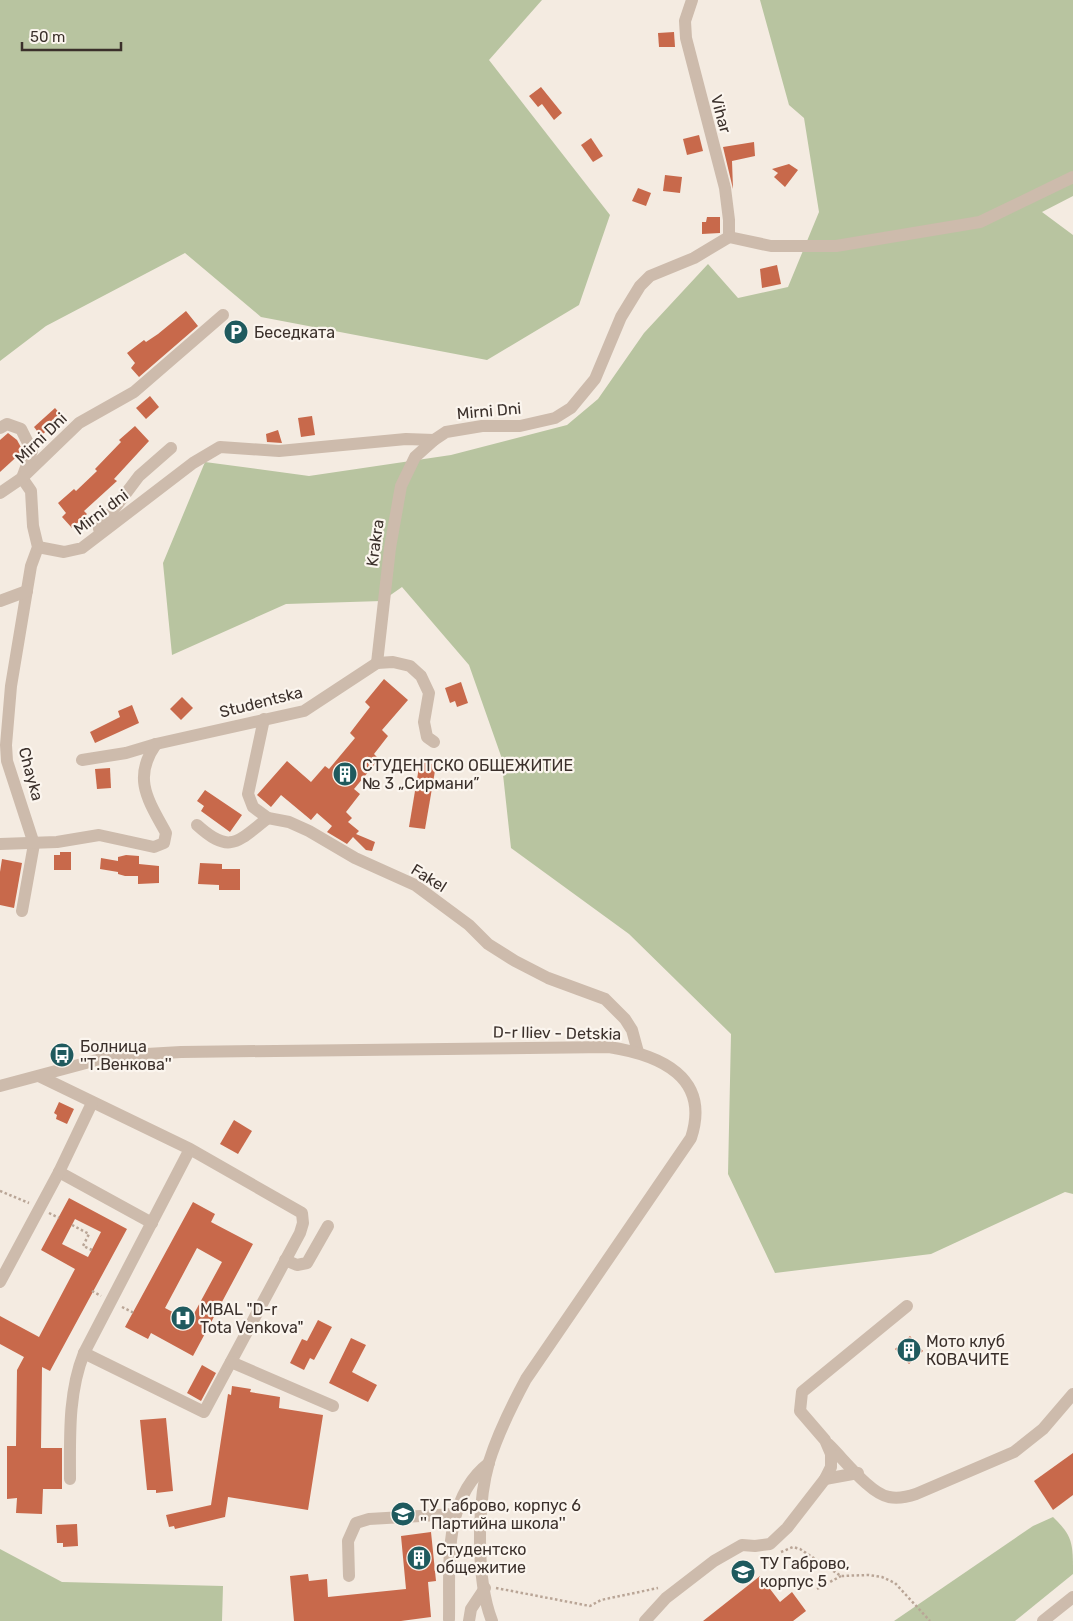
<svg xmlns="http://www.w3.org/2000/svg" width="1073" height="1621" viewBox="0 0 1073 1621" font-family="Rubik,sans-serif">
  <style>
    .green { fill: #b8c4a0 }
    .building { fill: #c8694b; fill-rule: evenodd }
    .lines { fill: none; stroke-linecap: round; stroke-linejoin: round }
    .path { stroke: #b9a596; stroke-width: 2.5; stroke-dasharray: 2.5 2.5; stroke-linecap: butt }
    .minor { stroke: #cdbbac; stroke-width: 12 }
    .labels { text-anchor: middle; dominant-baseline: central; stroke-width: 4.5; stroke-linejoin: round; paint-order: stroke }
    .street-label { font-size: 16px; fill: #3b302b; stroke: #fbf5ee }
    .poi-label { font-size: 16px; fill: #3b302b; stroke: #fbf5ee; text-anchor: start }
  </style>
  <rect width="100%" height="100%" fill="#f4ebe1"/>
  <g class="green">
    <path d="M0 0H542L489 60 610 215 579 305 487 360 261 317 185 253 46 326 0 361Z"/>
    <path d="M760 0H1073V196L1042 212 1073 235V1194L1065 1192 931 1254 775 1273 728 1174 731 1034 629 934 511 848 501 756 469 665 402 587 382 601 286 604 172 655 163 563 205 462 309 476 451 455 567 425 598 399 644 333 708 264 738 298 788 287 819 212 804 118 789 105Z"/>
    <path d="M1053 1517C1073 1536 1073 1544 1073 1574L1015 1621H894L1033 1526Z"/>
    <path d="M0 1549 62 1582 223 1586 222 1621H0Z"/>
  </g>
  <g class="building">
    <path d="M674 32 675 47H659L658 33Z"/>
    <path d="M541 87 562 113 554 120 542 104 538 107 529 96Z"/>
    <path d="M699 135 703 151 687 155 683 139Z"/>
    <path d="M591 138 603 156 593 162 581 145Z"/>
    <path d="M754 142 755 156 732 161 733 189 723 147Z"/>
    <path d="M789 164 798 170 785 187 774 177 778 173 772 169Z"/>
    <path d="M665 175 682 177 680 193 663 191Z"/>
    <path d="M638 188 651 193 646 206 632 201Z"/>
    <path d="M707 217H720V233L702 234V222H706Z"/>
    <path d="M777 265 781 284 762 288 760 269Z"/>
    <path d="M186 311 198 326 139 377 131 368 135 363 127 353 144 340 146 342 158 334Z"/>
    <path d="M150 396 159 407 146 419 136 408Z"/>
    <path d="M55 408 62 416 41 436 34 427Z"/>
    <path d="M312 416 315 435 301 437 298 418Z"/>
    <path d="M135 426 149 441 114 479 117 481 84 511 87 514 72 528 62 517 66 513 58 503 74 489 76 491 97 471 95 469 121 442 119 440Z"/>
    <path d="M278 430 282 443 267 442 266 434Z"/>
    <path d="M8 433 17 440 23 451 0 472V440Z"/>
    <path d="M384 679 408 700 382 730 388 736 374 754 379 759 354 789 360 794 346 812 352 818 348 822 359 831 356 834 375 842 372 851 366 850 353 837 347 844 327 832 332 826 317 813 311 820 281 795 271 807 257 795 287 761 311 782 325 766 329 769 355 738 350 733 370 707 365 702Z"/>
    <path d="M461 682 468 703 457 707 455 701 450 703 445 688Z"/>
    <path d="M182 697 193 708 181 720 170 709Z"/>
    <path d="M132 705 139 723 95 743 90 732 120 717 118 711Z"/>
    <path d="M420 761 436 765 425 829 409 827Z"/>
    <path d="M110 768 111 788 97 789 95 769Z"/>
    <path d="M205 790 242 815 230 832 201 811 204 806 197 801Z"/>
    <path d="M60 852H71V870H54V855H60Z"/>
    <path d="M126 855 139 856V864L159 866V883L138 884V876H125L118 874V872L100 869 101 858 118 861V857Z"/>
    <path d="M2 859 22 863 14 908 0 905V872Z"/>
    <path d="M200 863 222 864V869H240V890H219V885L198 884Z"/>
    <path d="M59 1102 74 1109 67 1124 56 1119 57 1115 54 1113Z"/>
    <path d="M234 1120 252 1131 238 1154 220 1144Z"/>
    <path d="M69 1198 127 1229 50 1371 42 1367 41 1448H62V1489H43L42 1514 16 1513 17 1498 7 1499V1446H16L17 1370 24 1357 0 1344V1316L39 1337 75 1269 41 1250ZM75 1219 101 1232 88 1257 62 1244Z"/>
    <path d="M193 1202 215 1214 211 1222 253 1244 193 1356 151 1333 148 1339 125 1327ZM197 1248 222 1262 190 1321 165 1308Z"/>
    <path d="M318 1320 332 1327 314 1360 310 1358 304 1370 290 1363 302 1339 307 1341Z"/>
    <path d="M910 1336 923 1351 909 1364 895 1349Z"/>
    <path d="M351 1338 366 1345 352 1372 377 1385 368 1402 329 1383Z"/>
    <path d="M202 1365 216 1373 201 1401 187 1393Z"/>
    <path d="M232 1386 251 1389 250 1392 280 1397 279 1408 323 1415 308 1510 228 1497 225 1517 175 1529 174 1526 169 1527 166 1515 211 1505 228 1394 231 1395Z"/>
    <path d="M166 1418 173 1491 156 1493V1490H147L140 1420Z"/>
    <path d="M1073 1453V1495L1053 1510 1034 1481Z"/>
    <path d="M77 1524 78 1546 63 1547V1543H57L56 1525Z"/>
    <path d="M431 1532 436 1581 428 1582 431 1617 401 1621H294L290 1576 308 1574 309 1581 327 1579 328 1597 406 1589 401 1536Z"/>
    <path d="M760 1576 780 1602 792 1592 806 1611 793 1621H703Z"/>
  </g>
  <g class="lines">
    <g class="path">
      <path d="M0 1191 29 1203"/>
      <path d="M49 1213 59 1218"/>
      <path d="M72 1225 89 1234 83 1246 92 1250"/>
      <path d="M92 1291 101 1296"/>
      <path d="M122 1307 134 1313"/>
      <path d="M781 1552 793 1547 800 1549 841 1576 869 1575 882 1577 895 1583 930 1621"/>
      <path d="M496 1588 590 1606 601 1600 658 1588"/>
      <path d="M817 1589 841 1576"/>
    </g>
    <g class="minor">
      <path d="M692 0 685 21 686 38 725 188 729 220V237"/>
      <path d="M729 237 771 246H836L980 222 1073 177"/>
      <path d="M0 428 7 424 21 429 32 451 22 478 31 491 33 526 38 547 31 566 11 686 6 745 7 761 34 844 22 911"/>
      <path d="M0 493 22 478 79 423 134 392 223 315"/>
      <path d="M99 529 139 476 171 448"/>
      <path d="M38 547 64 552 82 548 193 463 220 447 279 451 406 439 434 440 446 432 482 426H520L555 418 571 408 595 379 621 317 640 286 650 276 694 258 729 237"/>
      <path d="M0 601 27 591"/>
      <path d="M377 663 390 548 401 486 415 457 434 440"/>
      <path d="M264 719 248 794 253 807 268 818 289 822 309 831 355 858 415 885 469 925 488 944 515 961 548 978 605 999 625 1019 632 1030 638 1052"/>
      <path d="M82 760 126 753 156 744 304 711 377 663 393 662 410 666 421 676 429 693 424 722 427 737 434 742"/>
      <path d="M197 825C230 855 237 842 268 818"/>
      <path d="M0 844 57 842 99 835 154 847 164 843 166 833C148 800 132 778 156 744"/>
      <path d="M39 1076 190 1149 302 1213 303 1223 300 1233 204 1412 84 1353 190 1149"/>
      <path d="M0 1086 112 1056 181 1052 609 1047C660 1055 711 1077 691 1138L526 1379C512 1405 498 1433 489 1462 477 1504 476 1580 492 1621"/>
      <path d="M59 1172 152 1223"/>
      <path d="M285 1260 297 1265 307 1263 328 1226"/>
      <path d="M0 1282 59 1172 92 1103"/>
      <path d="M231 1362 333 1406"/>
      <path d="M828 1444C843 1458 870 1494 889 1497 899 1499 907 1497 916 1494L1014 1452 1043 1429 1073 1394"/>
      <path d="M70 1479C70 1437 68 1393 84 1353"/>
      <path d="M825 1479 858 1473"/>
      <path d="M349 1576 348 1541 356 1523 369 1519 455 1514"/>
      <path d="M449 1619C450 1567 442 1499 489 1463"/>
      <path d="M469 1621 471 1609 485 1588"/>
      <path d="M645 1621 666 1598 714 1561 742 1545 755 1546 770 1544 787 1528 825 1479 831 1467V1454L825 1440 800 1411 802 1392 907 1306"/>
      <path d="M1043 1621 1073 1597"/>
    </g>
  </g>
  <defs>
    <symbol id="parking-disc" viewBox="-11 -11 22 22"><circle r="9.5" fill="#1f5a5e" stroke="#fbf5ee"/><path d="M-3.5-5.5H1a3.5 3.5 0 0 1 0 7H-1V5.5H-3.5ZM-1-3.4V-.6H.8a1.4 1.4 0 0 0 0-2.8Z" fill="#fff"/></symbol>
    <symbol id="building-disc" viewBox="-11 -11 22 22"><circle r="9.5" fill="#1f5a5e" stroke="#fbf5ee"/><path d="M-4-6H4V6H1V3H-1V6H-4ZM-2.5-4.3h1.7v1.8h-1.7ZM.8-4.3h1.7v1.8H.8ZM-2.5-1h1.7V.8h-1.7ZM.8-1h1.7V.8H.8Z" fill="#fff"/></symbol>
    <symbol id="bus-disc" viewBox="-11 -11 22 22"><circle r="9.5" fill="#1f5a5e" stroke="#fbf5ee"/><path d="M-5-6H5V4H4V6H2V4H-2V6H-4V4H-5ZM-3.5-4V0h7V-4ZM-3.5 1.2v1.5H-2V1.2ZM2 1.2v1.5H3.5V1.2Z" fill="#fff"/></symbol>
    <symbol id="hospital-disc" viewBox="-11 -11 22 22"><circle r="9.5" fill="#1f5a5e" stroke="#fbf5ee"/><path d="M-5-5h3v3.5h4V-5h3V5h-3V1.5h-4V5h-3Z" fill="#fff"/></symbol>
    <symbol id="university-disc" viewBox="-11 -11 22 22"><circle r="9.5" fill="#1f5a5e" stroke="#fbf5ee"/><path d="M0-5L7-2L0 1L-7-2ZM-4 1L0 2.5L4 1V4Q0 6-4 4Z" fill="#fff"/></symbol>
  </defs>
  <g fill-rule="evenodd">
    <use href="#parking-disc" x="222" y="318" width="28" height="28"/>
    <use href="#building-disc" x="331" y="760" width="28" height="28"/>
    <use href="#bus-disc" x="48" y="1041" width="28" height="28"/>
    <use href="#hospital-disc" x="169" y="1304" width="28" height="28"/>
    <use href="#building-disc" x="895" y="1336" width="28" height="28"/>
    <use href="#university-disc" x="389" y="1500" width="28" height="28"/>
    <use href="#building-disc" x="405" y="1544" width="28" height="28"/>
    <use href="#university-disc" x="729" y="1558" width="28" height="28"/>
  </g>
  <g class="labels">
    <g class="street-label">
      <text transform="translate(721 114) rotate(75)">Vihar</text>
      <text transform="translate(489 411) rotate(-5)">Mirni Dni</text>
      <text transform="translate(41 438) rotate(-44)">Mirni Dni</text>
      <text transform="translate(101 512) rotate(-37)">Mirni dni</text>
      <text transform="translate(375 543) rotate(-82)">Krakra</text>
      <text transform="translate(261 702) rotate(-14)">Studentska</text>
      <text transform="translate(31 774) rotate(75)">Chayka</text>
      <text transform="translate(429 878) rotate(32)">Fakel</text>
      <text transform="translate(557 1033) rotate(1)">D-r Iliev - Detskia</text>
    </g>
    <g class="poi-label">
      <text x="254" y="332">Беседката</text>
      <text x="362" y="765">СТУДЕНТСКО ОБЩЕЖИТИЕ<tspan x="362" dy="18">№ 3 „Сирмани”</tspan></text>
      <text x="80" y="1046">Болница<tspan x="80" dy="18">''Т.Венкова''</tspan></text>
      <text x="200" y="1309">MBAL "D-r<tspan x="200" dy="18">Tota Venkova"</tspan></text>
      <text x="926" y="1341">Мото клуб<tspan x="926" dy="18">КОВАЧИТЕ</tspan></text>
      <text x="420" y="1505">ТУ Габрово, корпус 6<tspan x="420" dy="18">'' Партийна школа''</tspan></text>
      <text x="436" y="1549">Студентско<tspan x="436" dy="18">общежитие</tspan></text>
      <text x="760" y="1563">ТУ Габрово,<tspan x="760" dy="18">корпус 5</tspan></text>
    </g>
  </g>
  <path d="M22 42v8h99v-8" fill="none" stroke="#3b302b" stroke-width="2.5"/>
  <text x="30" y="42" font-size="15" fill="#3b302b" stroke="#fbf5ee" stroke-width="4" paint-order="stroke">50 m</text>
</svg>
